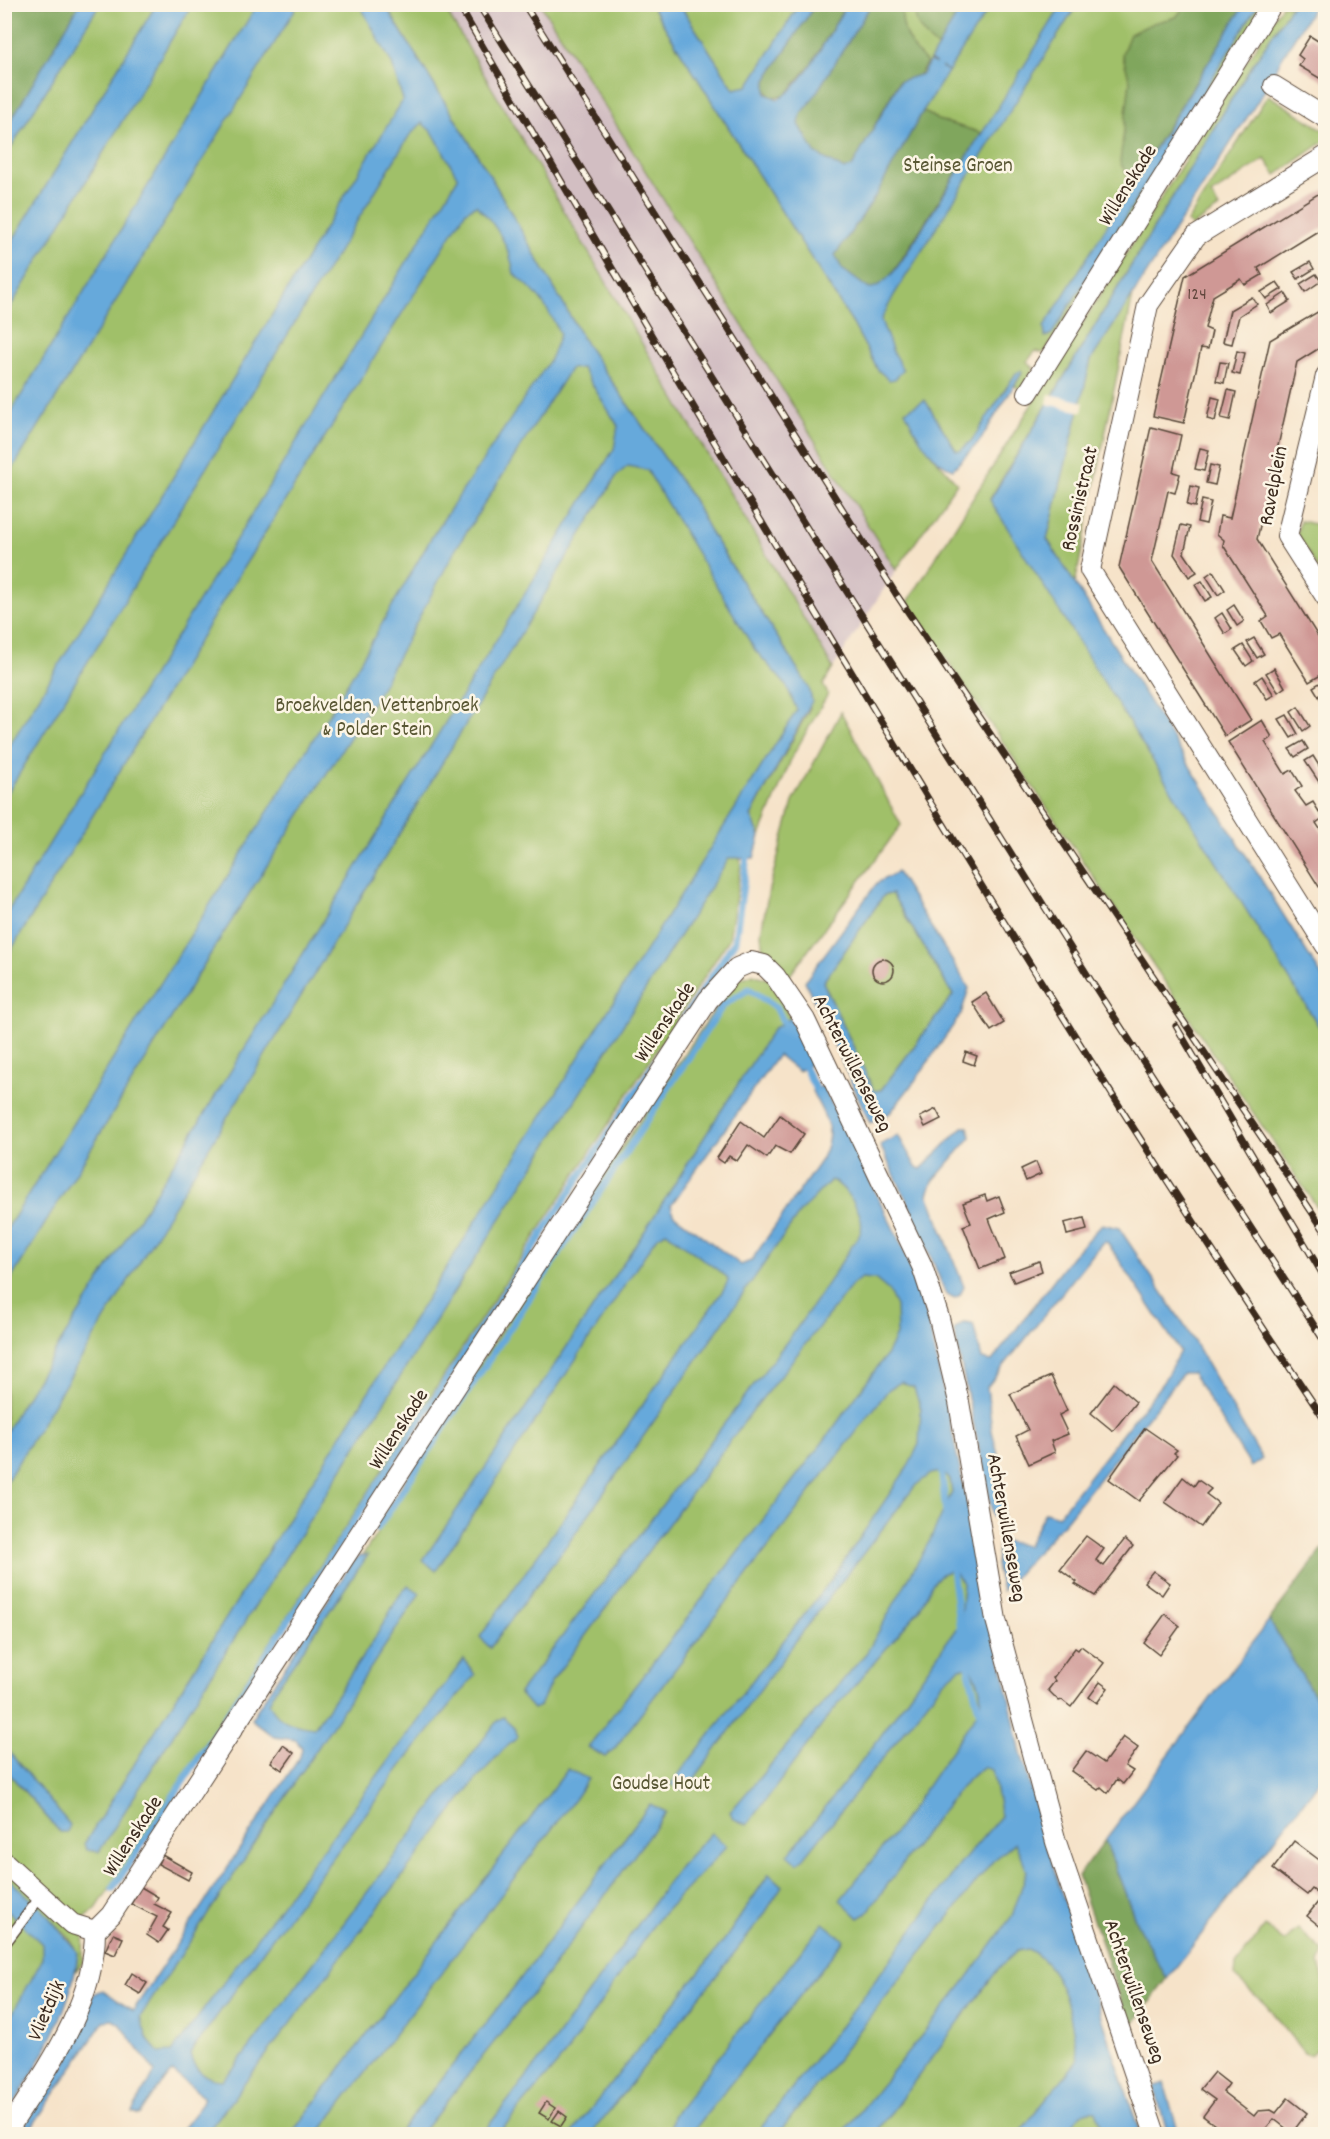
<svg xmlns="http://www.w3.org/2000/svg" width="1330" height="2139" viewBox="0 0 1330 2139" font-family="Dekko,sans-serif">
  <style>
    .industrial { fill: #d2bec2 }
    .green { fill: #a0c069; stroke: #6e7544; stroke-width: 1.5 }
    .forest { fill: #80a65d; stroke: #5e683e; stroke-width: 1.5 }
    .water { fill: #66a9db; stroke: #506a7c; stroke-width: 1.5; fill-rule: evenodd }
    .pier { fill: #f6e3c9 }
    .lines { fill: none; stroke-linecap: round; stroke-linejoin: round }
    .stream { stroke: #66a9db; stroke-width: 7 }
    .ferry { stroke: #4a5660; stroke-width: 1.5; stroke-dasharray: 8 6; stroke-linecap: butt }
    .building { fill: #cf9895 }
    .service-casing { stroke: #574638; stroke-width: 12 }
    .minor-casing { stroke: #574638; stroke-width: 22 }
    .service { stroke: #fff; stroke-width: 9 }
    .minor { stroke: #fff; stroke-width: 20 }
    .rail-casing { stroke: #3b2a1e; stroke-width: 7 }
    .rail { stroke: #fcf5e5; stroke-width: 4.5; stroke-dasharray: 14; stroke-linecap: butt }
    .labels { text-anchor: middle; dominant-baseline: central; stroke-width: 5; stroke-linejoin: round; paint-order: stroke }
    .number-label { font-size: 18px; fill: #60463c }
    .park-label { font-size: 21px; fill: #595734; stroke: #fcf5e5 }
    .street-label { font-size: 21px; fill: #3b2a1e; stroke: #fcf5e5 }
  </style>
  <rect width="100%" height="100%" fill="#fcf5e5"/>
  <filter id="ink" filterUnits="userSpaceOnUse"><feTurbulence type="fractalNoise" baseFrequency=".0167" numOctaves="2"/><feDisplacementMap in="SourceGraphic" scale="12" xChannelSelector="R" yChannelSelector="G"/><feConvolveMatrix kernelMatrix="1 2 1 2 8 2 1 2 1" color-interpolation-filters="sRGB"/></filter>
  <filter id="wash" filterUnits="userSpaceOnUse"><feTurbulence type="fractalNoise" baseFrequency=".008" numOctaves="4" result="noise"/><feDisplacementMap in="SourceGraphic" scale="24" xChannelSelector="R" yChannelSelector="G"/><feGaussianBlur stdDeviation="1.35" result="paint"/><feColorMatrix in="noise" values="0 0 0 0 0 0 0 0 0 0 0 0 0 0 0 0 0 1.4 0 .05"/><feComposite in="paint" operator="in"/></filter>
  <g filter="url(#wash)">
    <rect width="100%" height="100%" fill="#f6e3c9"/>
    <path class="industrial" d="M443 5H541L896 570 833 668Z"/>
    <g class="green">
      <path d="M5 5H370L809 706 736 824 734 857 740 856 741 865 729 939 180 1781 96 1909 84 1918 83 1962 76 1971 78 1952 68 1937 5 1875V1769L60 1832 5 1765Z"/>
      <path d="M385 5H443L833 668 823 685 828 694 792 757 760 836 751 816 810 708 792 660 712 535 692 498 586 344 489 174Z"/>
      <path d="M541 5H651L853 324 878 370 837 283 803 5H1256L1048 337 1258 5H1265L1044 353 1035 351 1027 362 1034 368 1021 389 1014 386 1022 373 959 462 905 410 932 455 957 483 896 570Z"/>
      <path d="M680 5H799L748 87 734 89Z"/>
      <path d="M1282 5H1292L1246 75 990 499 1325 1036V1219L908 602Z"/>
      <path d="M1268 95 1324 130 1325 141 1276 175 1265 159 1211 195 1219 208 1192 226 1187 222Z"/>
      <path d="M1133 295 1075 584 1047 539 1091 360Z"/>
      <path d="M1325 495V581L1297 534 1300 521 1319 525Z"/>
      <path d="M841 712 901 825 787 979 763 952 761 933 769 889 793 802Z"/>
      <path d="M892 894 953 995 881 1090 874 1091 823 982 884 895Z"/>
      <path d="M753 974 770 980 790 1018 777 1027 660 1213 745 1276 839 1157 876 1206 950 1479 1044 1873 1141 2134H192L218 2098 166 2065 130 2024 313 1748 259 1709 378 1532 376 1525 553 1249 719 1003 737 980Z"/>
      <path d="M5 1897 59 1948 5 2048Z"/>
      <path d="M1265 1926 1285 1942 1298 1928 1323 1952 1319 1964 1325 1984V2043L1310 2055 1304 2053 1266 2005 1235 1977 1236 1965Z"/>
    </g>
    <g class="forest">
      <path d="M4 5H79L10 123 4 120Z"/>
      <path d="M815 5H846L812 63 785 96 771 97 765 89 766 80Z"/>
      <path d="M871 5H902C900 31 909 45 927 63L918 76 899 81 852 167 844 170 815 153 799 124 801 113 808 106Z"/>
      <path d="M916 5H963L938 48C925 37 911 23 916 5Z"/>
      <path d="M1186 5H1244L1132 184 1120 162 1130 81 1122 54 1130 34 1153 23 1176 17Z"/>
      <path d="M923 111 938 120 982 133 892 274 880 287 869 289 842 269 835 255 873 200Z"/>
      <path d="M1323 1549 1326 1554 1325 1714 1269 1620Z"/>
      <path d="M1105 1840 1137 1924 1167 1979 1130 2028 1078 1876Z"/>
    </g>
    <g class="water">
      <path d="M79 5H99L5 157V120L10 122Z"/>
      <path d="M156 5H192L5 316V253Z"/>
      <path d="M257 5H298L5 481V422Z"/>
      <path d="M360 5H385L489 174 586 344 692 498 712 535 792 660 809 688 812 701 751 816 760 836 754 858H729L99 1852 87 1850 84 1844 797 710 786 685 755 650 647 470 628 466 617 475 5 1484V1434L18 1410 177 1158 614 449 618 426 582 368 570 369 457 547 376 697 216 945 5 1289V1232L342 693 433 535 550 360 560 334C548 308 537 291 514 274 510 247 495 223 476 205L466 211 243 568 5 960V916L458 178 433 133 422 123 409 136 5 797V753L403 100 392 64Z"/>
      <path d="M651 5H680L734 89 748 86 799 5H815L766 80V94L778 99C801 91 833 27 846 5H871L808 106 801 113 799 124 815 153 844 170 852 167 900 81 922 74 963 5H991L923 111 873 200 835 255 842 269 869 289C890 284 901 261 912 245L1062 5H1077L894 295 881 320 893 352 903 370 895 379 889 380 878 370 853 324Z"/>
      <path d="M1244 5H1258L1052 334 1045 337 1044 327Z"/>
      <path d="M1292 5H1315L1281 59 1272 79 1091 360 1047 539 1325 981V1036L990 500 1246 75Z"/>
      <path d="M1021 371 1022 373 979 442 953 469C931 462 914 431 905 411L925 400 956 450H961L972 440 1016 373Z"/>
      <path d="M897 872 969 988 961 1014 917 1078 890 1113 870 1123 805 981 877 883ZM892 894 953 995 881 1090 874 1091 823 982 884 895Z"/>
      <path d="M790 1018 812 1063 798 1071 778 1055 671 1205 673 1214 741 1265 751 1261 821 1160C837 1128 826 1121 812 1091L823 1086 904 1250 928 1320 1020 1749 1047 1848 1140 2134H1104L1096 2111C1080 2109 1074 2123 1066 2134H1018L1078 2060C1072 2021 1066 1969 1028 1949L1017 1951 999 1968 875 2134H842L963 1984 1012 1916 1027 1871 1015 1843 993 1861 778 2134H756L863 1997 961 1863 1001 1816 992 1770 984 1767C960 1778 888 1886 866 1914L859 1918 840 1900 899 1827 979 1710C983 1692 979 1682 970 1667L960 1668 943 1682 804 1858 797 1863 788 1855 877 1741 960 1623 963 1583 953 1570 941 1574 932 1584 919 1610 832 1712 747 1825 734 1819 730 1812 867 1652 930 1540 952 1492 950 1479 941 1472 931 1474 916 1485 798 1638 689 1786 683 1790 671 1784 832 1579 909 1465 919 1444 921 1409 914 1388 901 1382 889 1389 615 1748 605 1757 588 1747 826 1438 887 1354 897 1333 896 1306 888 1290 875 1279 861 1278 853 1284 753 1410 551 1682 540 1706 533 1709 519 1693 794 1332C813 1305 832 1278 849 1250 853 1244 860 1236 861 1230 865 1213 845 1186 831 1180L801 1211 575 1534 490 1648 480 1637 724 1289 728 1281 727 1277 666 1232 656 1238 436 1571 423 1560 646 1229 773 1029Z"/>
      <path d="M963 1127H968L971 1137 933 1181 928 1194 964 1287 960 1295 955 1298 946 1294 913 1213 880 1145 898 1135 916 1167 921 1169Z"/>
      <path d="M1102 1224 1119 1228 1186 1328 1262 1459 1251 1467 1192 1373H1183L1067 1519 1002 1591 996 1565 999 1540 1027 1546 1045 1512 1058 1516 1163 1382 1180 1351 1107 1242 1102 1243 987 1387 992 1431 999 1458 1003 1516 993 1517 954 1330 963 1323 973 1324 982 1359 992 1361 1071 1257Z"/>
      <path d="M368 1555 275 1690 269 1703C279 1723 293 1725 314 1728L372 1643 399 1596 408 1585 420 1593 140 2017 148 2040 159 2053 172 2052 464 1659 475 1675 412 1752 265 1948 190 2054C193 2070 207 2080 222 2080L234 2068 497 1721 503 1717 515 1728 518 1737 503 1750 474 1782 206 2134H178L201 2105 204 2097 173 2072 158 2088 139 2115 132 2112 155 2072 121 2025 113 2020 104 2021 27 2134H19L70 2056 68 2050 94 1994 103 1990 133 2011 300 1757 302 1748 296 1740 274 1737 251 1719 352 1563 359 1556Z"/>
      <path d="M1269 1620 1325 1714V1774L1167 1979 1137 1924 1105 1840Z"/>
      <path d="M5 1747 70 1825 67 1832H60L5 1769Z"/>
      <path d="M568 1769 588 1779 571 1804 318 2134H291Z"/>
      <path d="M650 1804 666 1812 541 1983 421 2134H398L518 1982Z"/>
      <path d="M711 1833 727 1846 657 1920 565 2055 498 2134H482L549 2048 680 1866Z"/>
      <path d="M769 1874 782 1886 762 1918 591 2134H571L725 1939Z"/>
      <path d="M4 1875 42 1909 78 1952C72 2013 36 2068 5 2119V2027L42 1960V1944L5 1908Z"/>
      <path d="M823 1923 844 1940 691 2134H666L670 2132 673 2116Z"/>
      <path d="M1164 2083 1179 2134H1168L1154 2087Z"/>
    </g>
    <path class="pier" d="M1049 394 1084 402 1082 412 1047 404Z"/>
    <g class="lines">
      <g class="stream">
        <path d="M801 1060 819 1096"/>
        <path d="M941 1466 946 1514"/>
        <path d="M377 1529 723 1005 749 989 776 1007 788 1031"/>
        <path d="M951 1561 960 1630"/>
        <path d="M966 1659 981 1718"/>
        <path d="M113 1888 735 941 747 857"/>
      </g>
      <path class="ferry" d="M929 60 950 72"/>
    </g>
    <g id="blocks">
      <g class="building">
        <path d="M1310 36 1326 46V82L1299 66 1303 59 1298 55Z"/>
        <path d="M1326 189V226L1258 268 1262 275 1245 285 1241 279 1213 296 1205 328 1212 331 1208 349 1201 348 1184 423 1153 416 1185 276Z"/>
        <path d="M1310 262 1314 269 1298 279 1293 272Z"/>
        <path d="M1316 274 1321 281 1305 292 1300 284Z"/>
        <path d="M1277 282 1282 289 1266 299 1261 292Z"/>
        <path d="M1285 293 1290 301 1271 313 1267 305Z"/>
        <path d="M1252 297 1257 304 1239 316 1232 344 1223 342 1230 310Z"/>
        <path d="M1326 307V344L1297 362 1257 539 1326 649V672L1309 682 1279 634 1271 638 1261 621 1268 616 1223 545 1224 540 1217 534 1220 516 1230 518 1270 340Z"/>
        <path d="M1237 351 1245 353 1240 375 1232 373Z"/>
        <path d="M1220 362 1228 363 1224 383 1216 381Z"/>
        <path d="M1228 390 1236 392 1230 420 1221 418Z"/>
        <path d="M1212 397 1220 399 1215 421 1207 419Z"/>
        <path d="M1151 427 1181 435 1173 472 1180 474 1175 493 1168 491 1152 561 1251 720 1225 736 1119 567Z"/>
        <path d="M1200 448 1209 450 1204 471 1195 469Z"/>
        <path d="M1210 465 1219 467 1215 485 1206 483Z"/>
        <path d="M1191 486 1199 488 1195 507 1187 505Z"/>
        <path d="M1202 500 1211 502 1206 524 1197 522Z"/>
        <path d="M1181 525 1190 527 1184 553 1197 572 1189 577 1174 554Z"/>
        <path d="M1213 571 1225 590 1218 595 1206 576Z"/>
        <path d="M1202 581 1212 597 1205 601 1195 585Z"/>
        <path d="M1234 605 1244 621 1237 626 1227 610Z"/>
        <path d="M1222 613 1232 629 1225 634 1215 618Z"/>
        <path d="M1254 638 1264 654 1257 658 1247 642Z"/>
        <path d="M1243 645 1253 661 1246 666 1235 650Z"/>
        <path d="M1274 668 1285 687 1278 692 1266 673Z"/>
        <path d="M1262 676 1274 695 1267 699 1255 681Z"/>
        <path d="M1326 679V708L1313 687Z"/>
        <path d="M1298 707 1310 726 1303 731 1291 712Z"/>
        <path d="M1287 715 1298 734 1291 738 1279 719Z"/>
        <path d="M1262 720 1272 737 1265 742 1285 774 1292 770 1302 786 1295 791 1306 806 1313 802 1323 818 1316 823 1326 838V898L1228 742Z"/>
        <path d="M1303 741 1308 749 1295 757 1289 749Z"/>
        <path d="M1313 756 1326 777V782L1321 785 1305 761Z"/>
        <circle cx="883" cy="970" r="11"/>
        <path d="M986 993 1004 1023 991 1031 972 1002Z"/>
        <path d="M966 1052 977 1056 974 1065 963 1061Z"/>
        <path d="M936 1109 941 1119 925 1127 920 1117Z"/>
        <path d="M780 1115 804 1134 790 1154 775 1146 767 1158 748 1145 737 1161 729 1156 724 1163 717 1158 741 1121 764 1138Z"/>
        <path d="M1036 1162 1041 1174 1026 1181 1021 1169Z"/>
        <path d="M985 1195 987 1201 999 1196 1005 1212 989 1219 1005 1259 980 1269 963 1226 971 1223 963 1203Z"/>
        <path d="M1084 1218 1087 1230 1067 1235 1064 1223Z"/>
        <path d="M1039 1261 1042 1271 1014 1282 1009 1272Z"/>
        <path d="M1051 1376 1067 1411 1059 1415 1068 1434 1051 1441 1055 1452 1029 1464 1016 1436 1028 1430 1010 1394Z"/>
        <path d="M1114 1383 1136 1402 1113 1431 1091 1413Z"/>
        <path d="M1145 1428 1177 1450 1174 1453 1177 1455 1139 1501 1109 1479Z"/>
        <path d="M1183 1477 1194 1486 1198 1480 1211 1489 1206 1494 1218 1503 1201 1527 1165 1502Z"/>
        <path d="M1086 1536 1104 1549 1096 1560 1104 1566 1125 1539 1133 1546 1095 1596 1075 1584 1077 1582 1060 1569Z"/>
        <path d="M1153 1571 1170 1583 1162 1595 1144 1582Z"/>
        <path d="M1165 1614 1180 1626 1159 1655 1144 1643Z"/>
        <path d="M1081 1646 1104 1663 1071 1707 1062 1700 1059 1701 1048 1690 1055 1681 1053 1678 1075 1648 1078 1650Z"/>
        <path d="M1100 1682 1108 1688 1097 1703 1089 1697Z"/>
        <path d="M1123 1737 1138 1748 1125 1766 1133 1771 1123 1784 1117 1779 1108 1793 1101 1787 1098 1790 1071 1771 1086 1751 1104 1763Z"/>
        <path d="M283 1745 294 1753 282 1770 271 1762Z"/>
        <path d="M1294 1841 1326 1865V1923L1322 1928 1307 1916 1322 1897 1312 1889 1307 1895 1273 1869Z"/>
        <path d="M162 1855 192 1872 188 1880 158 1864Z"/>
        <path d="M141 1887 158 1897 154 1904 172 1913 163 1927 168 1930 159 1943 147 1935 157 1917 131 1904Z"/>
        <path d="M113 1934 123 1938 115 1955 105 1951Z"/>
        <path d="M132 1973 147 1983 140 1994 125 1985Z"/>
        <path d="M1214 2072 1229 2084 1223 2092 1254 2116 1258 2111 1271 2110 1276 2113 1288 2098 1307 2113 1292 2133 1274 2119 1261 2134H1227L1203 2116 1215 2100 1200 2089Z"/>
        <path d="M546 2102 555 2108 549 2119 539 2113Z"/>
        <path d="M559 2111 567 2117 561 2126 552 2121Z"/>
      </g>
    </g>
  </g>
  <g filter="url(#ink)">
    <use href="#blocks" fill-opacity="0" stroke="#574638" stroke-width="1.5"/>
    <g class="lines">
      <defs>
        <path id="service" d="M4 1945 41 1896"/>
        <g id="minor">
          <path d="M1274 86 1326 118"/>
          <path d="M1326 156 1196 236 1148 305 1090 570 1326 946"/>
          <path d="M1326 376 1287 536 1326 597"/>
          <path d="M1028 393 1272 4"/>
          <path d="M4 1862 72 1924 95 1931"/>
          <path d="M95 1931 111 1915 708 1000 737 968 751 962 764 965 775 976 805 1020 922 1266 939 1318 959 1402 996 1620 1056 1842 1155 2134"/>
          <path d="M5 2134C44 2073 95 2007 95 1931"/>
        </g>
      </defs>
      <use href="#service" class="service-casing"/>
      <use href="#minor" class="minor-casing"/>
      <use href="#service" class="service"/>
      <use href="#minor" class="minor"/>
      <defs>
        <g id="rail">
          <path d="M458 4C737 483 1016 962 1326 1422"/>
          <path d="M478 4 1095 987 1326 1344"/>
          <path d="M524 4 896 594 1326 1233"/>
          <path d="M1176 1026 1326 1280"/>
        </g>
      </defs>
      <use href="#rail" class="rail-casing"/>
      <use href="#rail" class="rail"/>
    </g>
  </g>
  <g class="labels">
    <g class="number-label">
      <text x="1197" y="295">124</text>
    </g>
    <g class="park-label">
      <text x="958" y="167">Steinse Groen</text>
      <text x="377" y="707">Broekvelden, Vettenbroek<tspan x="377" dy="24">&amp; Polder Stein</tspan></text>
      <text x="661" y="1785">Goudse Hout</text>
    </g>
    <g class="street-label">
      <text transform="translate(1129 186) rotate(-58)">Willenskade</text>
      <text transform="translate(1275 486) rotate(-79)">Ravelplein</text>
      <text transform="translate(1081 499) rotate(-77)">Rossinistraat</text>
      <text transform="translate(666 1023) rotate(-56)">Willenskade</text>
      <text transform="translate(851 1064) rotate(63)">Achterwillenseweg</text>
      <text transform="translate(400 1430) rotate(-57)">Willenskade</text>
      <text transform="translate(1005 1528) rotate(80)">Achterwillenseweg</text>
      <text transform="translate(134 1837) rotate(-57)">Willenskade</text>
      <text transform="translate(1133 1992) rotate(71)">Achterwillenseweg</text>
      <text transform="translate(48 2011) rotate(-66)">Vlietdijk</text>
    </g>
  </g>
  <rect width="1330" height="2139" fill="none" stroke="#fcf5e5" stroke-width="24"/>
</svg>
